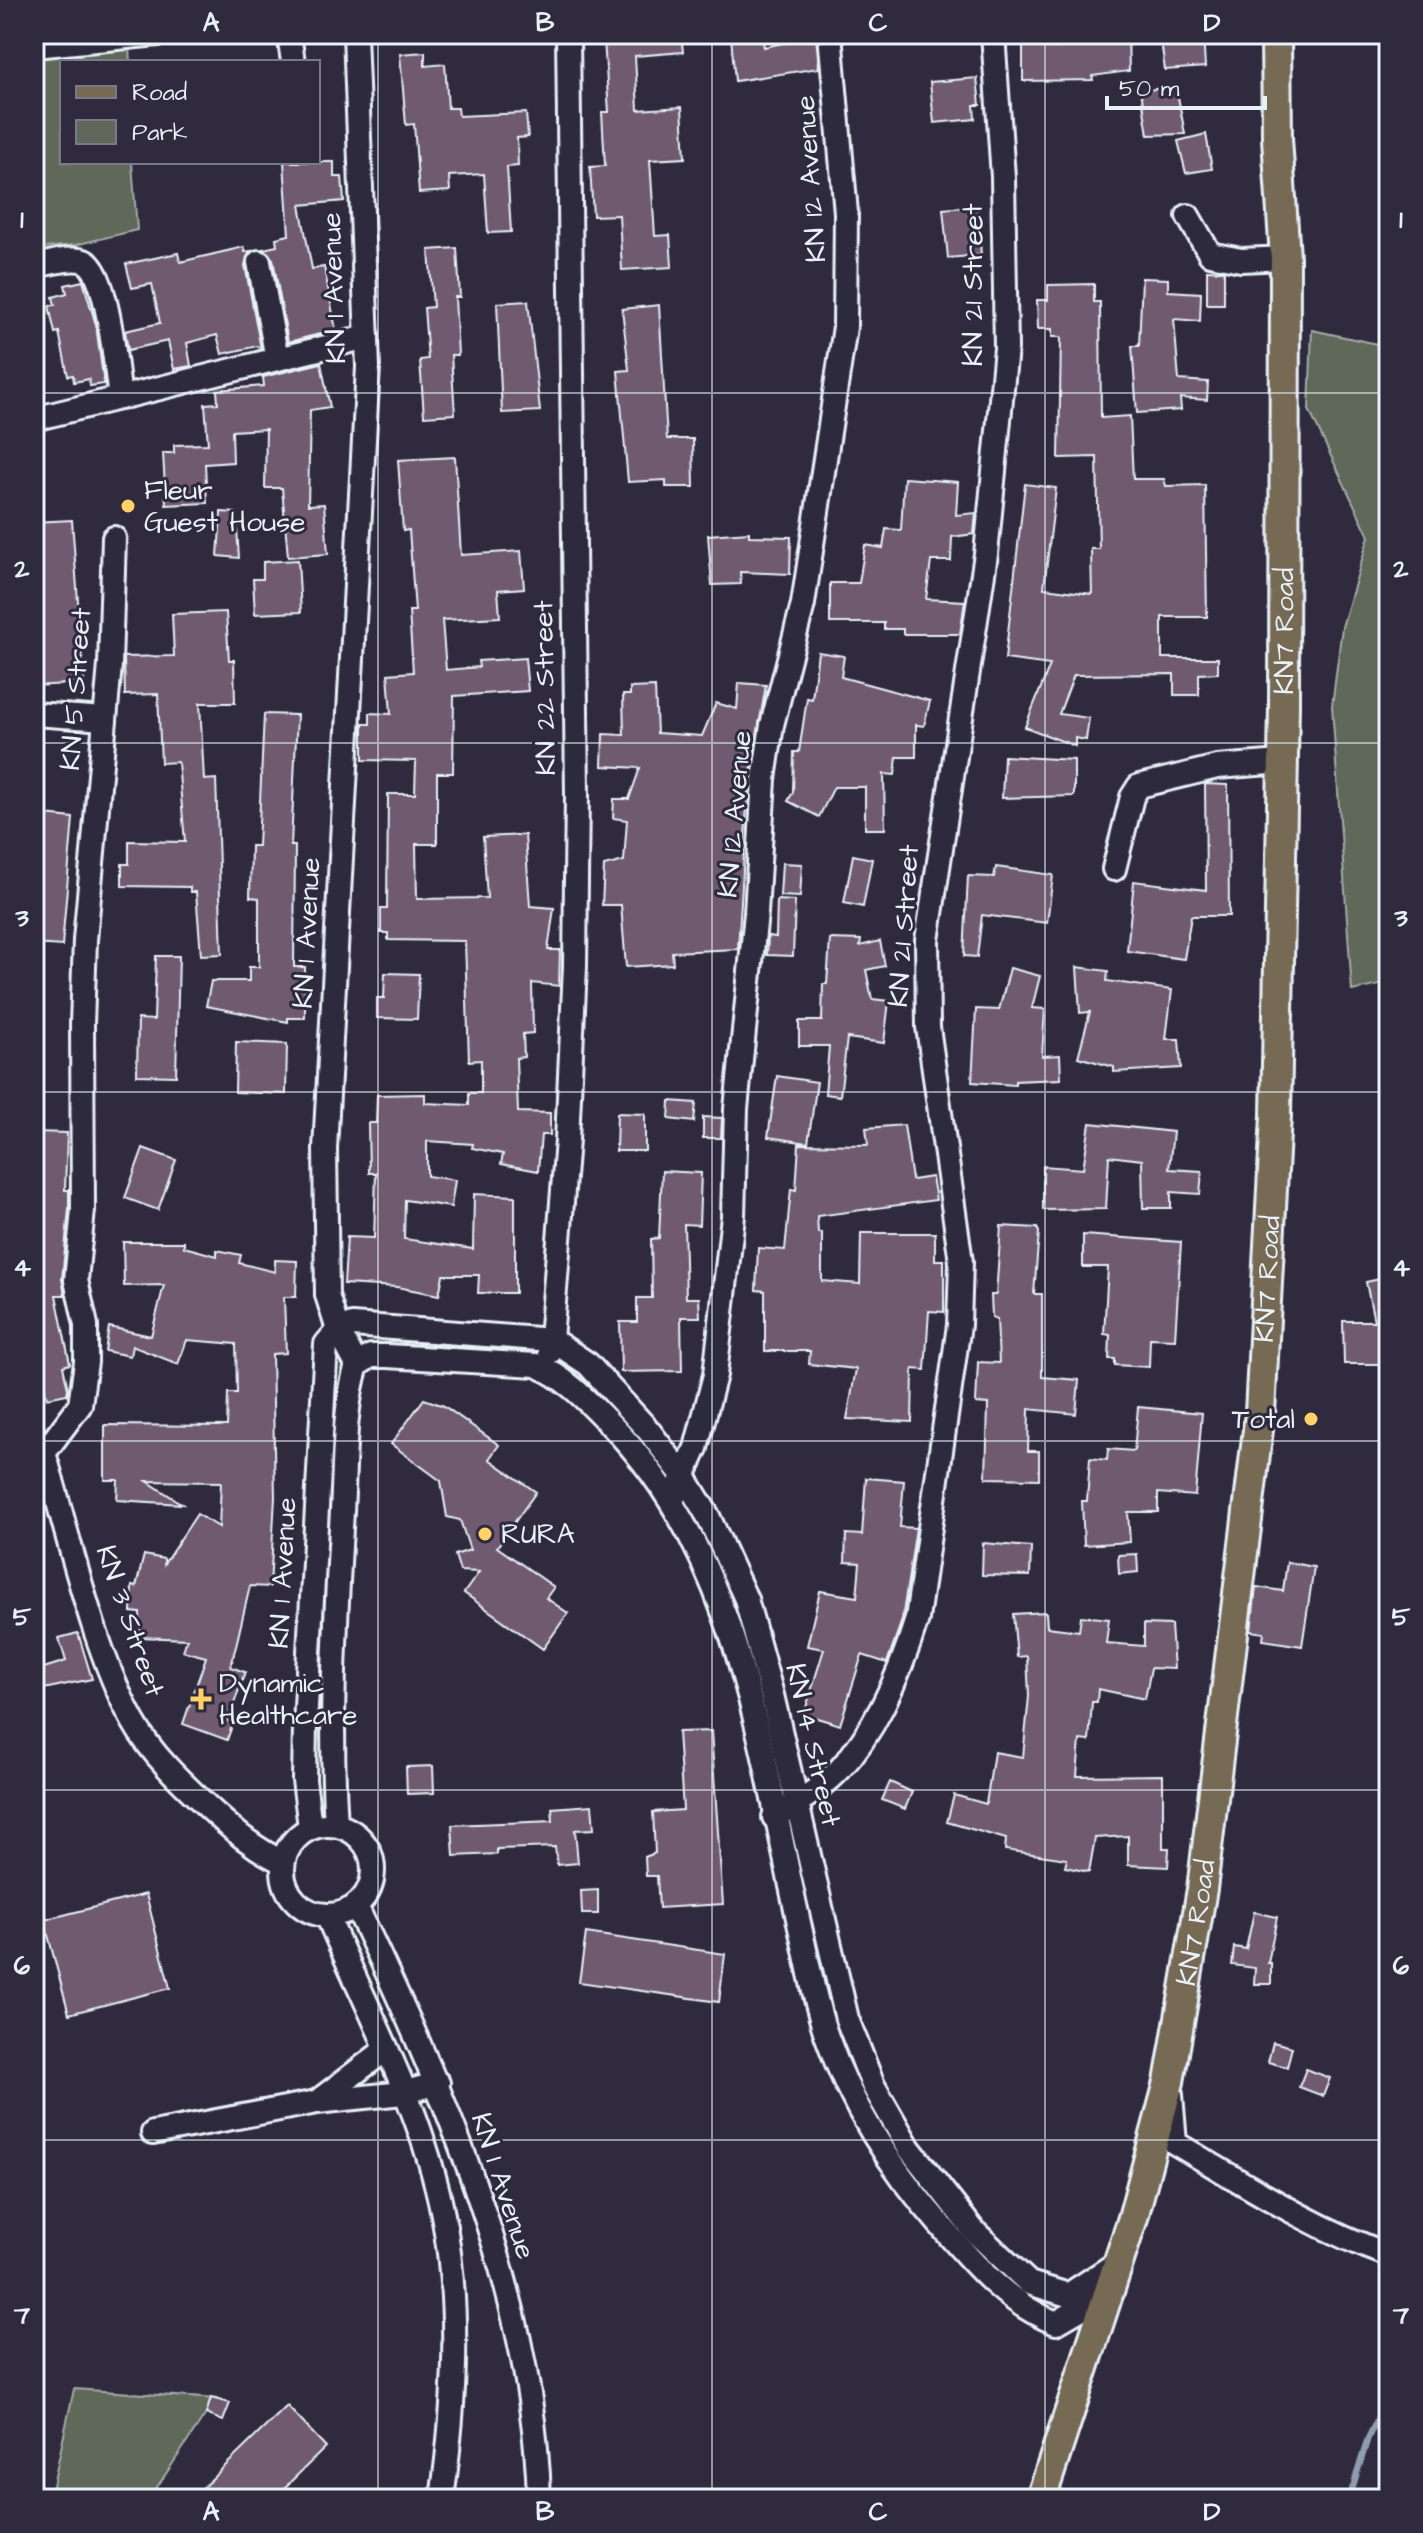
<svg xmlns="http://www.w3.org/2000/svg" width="1423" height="2533" viewBox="0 0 1423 2533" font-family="'Architects Daughter',sans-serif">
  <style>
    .green { fill: #61675a; stroke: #a4aca9; stroke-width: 2 }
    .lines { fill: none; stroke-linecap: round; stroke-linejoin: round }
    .stream { stroke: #909caf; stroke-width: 6 }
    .building { fill: #6f5a70; stroke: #e8f1f8; stroke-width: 2 }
    .minor-casing { stroke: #e8f1f8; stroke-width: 28 }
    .major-casing { stroke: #e8f1f8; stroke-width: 34 }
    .minor { stroke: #2f2a3d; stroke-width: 22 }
    .major { stroke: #776a54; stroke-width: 28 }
    .grid { fill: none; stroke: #e8f1f8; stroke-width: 2; stroke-opacity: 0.55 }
    .poi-dot { fill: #ffd166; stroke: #2f2a3d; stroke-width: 3 }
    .labels { text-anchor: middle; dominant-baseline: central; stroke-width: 6; stroke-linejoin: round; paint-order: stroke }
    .street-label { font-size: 28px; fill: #e8f1f8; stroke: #2f2a3d }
    .poi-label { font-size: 28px; fill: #e8f1f8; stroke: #2f2a3d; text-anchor: start }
    .neatline { fill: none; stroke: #e8f1f8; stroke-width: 3 }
    .grid-label { font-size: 26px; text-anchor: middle; font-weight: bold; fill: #e8f1f8 }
  </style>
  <rect width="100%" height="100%" fill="#2f2a3d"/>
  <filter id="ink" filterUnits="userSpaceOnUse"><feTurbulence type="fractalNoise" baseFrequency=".0125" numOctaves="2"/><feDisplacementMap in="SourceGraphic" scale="16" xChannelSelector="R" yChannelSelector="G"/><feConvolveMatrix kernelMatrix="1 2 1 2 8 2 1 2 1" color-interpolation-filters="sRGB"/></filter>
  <g filter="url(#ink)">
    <g class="green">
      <path d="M129 47 130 62H62V162H132L137 230 75 245 34 249V59Z"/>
      <path d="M1389 328V983L1352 991 1332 706 1342 627 1369 536 1309 410 1312 330 1382 345Z"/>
      <path d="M74 2389 216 2399 149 2499H50Z"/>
    </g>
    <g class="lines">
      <path class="stream" d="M1349 2499 1368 2438 1389 2395"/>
    </g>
    <g class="building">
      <path d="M681 34 683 52 635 56 638 110 682 107 685 158 650 160 655 236 670 235 672 267 622 270 619 215 593 216 590 167 605 166 602 112H609L604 40Z"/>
      <path d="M762 34 764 47 816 36 819 68 735 81 731 37Z"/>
      <path d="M1056 34H1128L1129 71 1092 76 1093 80 1023 81V45L1057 48Z"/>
      <path d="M1160 34H1203L1205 67 1165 70Z"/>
      <path d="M425 52V66L445 64 448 108H458L459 116 526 113 528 137 517 138 518 166 507 167 511 232 488 233 484 174 449 176 450 191 419 193 414 124 406 125 400 54Z"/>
      <path d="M977 78 980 105H974L975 119 934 123 930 82Z"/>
      <path d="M1176 86 1185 134 1148 135 1141 91Z"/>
      <path d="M1206 134 1212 169 1186 173 1178 141Z"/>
      <path d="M284 162H334V177H342L344 201 300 205 312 269 324 267 336 330 288 342 273 259 263 249 277 246 276 238 289 235Z"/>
      <path d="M977 206 981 255 948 258 943 209Z"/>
      <path d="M244 247 245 252 250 251 245 265 261 349 257 346 222 354 217 335 187 343 191 366 174 369 168 341 128 350 125 331 160 323 152 284 132 288 126 264 178 253 180 262Z"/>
      <path d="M457 248 460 297H455L458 355H451L455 414 424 416 420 360 428 359 424 308 433 307 429 250Z"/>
      <path d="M1207 270 1224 271V304H1207Z"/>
      <path d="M1142 278 1168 279V291L1201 293 1200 321 1174 319 1179 380 1208 382 1207 400 1180 398 1181 410 1137 413 1132 346H1139Z"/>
      <path d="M83 281 96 325 104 384 90 386 89 379 74 382 73 375 68 376 59 332 55 333 49 306 55 305 53 297 67 293 65 285Z"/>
      <path d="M1094 284V302H1100L1101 418 1130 416 1133 479H1164L1166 486 1205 485 1207 617H1162V658H1218V673L1199 674V695H1174V674L1074 675 1059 714 1089 718 1086 740 1075 738V746L1025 727 1050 665 1005 659 1025 484 1056 488 1044 588 1092 594 1091 549H1099L1097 457 1059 458 1061 337H1052V329H1038L1037 300H1048V285Z"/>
      <path d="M528 301 540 411 502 413 497 303Z"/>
      <path d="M659 305 667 439H693L694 487H666V480L628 482 618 371 629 370 622 309Z"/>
      <path d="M321 363 330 407 310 410 308 505 324 504 328 554 288 557 282 488H265L266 429 232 431 233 462 205 464 207 503 166 505 163 453H174V445L208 444 205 404 218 403 217 390 264 386 263 377Z"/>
      <path d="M455 457 461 555 521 551 524 588 498 590 500 617 442 620 446 670 479 667 478 661 525 658 528 691 454 696 453 773H437V844H416L417 899 487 898 483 837 525 835 530 906 554 908 548 950H560L559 986 532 983 533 1033 523 1034 524 1057 516 1058 518 1112 550 1113V1135H541L538 1171 501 1164 503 1154 472 1148 473 1144 427 1141V1176L455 1180 451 1207 405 1200 404 1239 473 1249 474 1194 515 1196V1293H478L479 1275H443L439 1295 397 1287 344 1284 347 1237 374 1238 376 1173H369L368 1123H376L377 1095 425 1094V1103L469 1105V1093H481V1060L469 1061 465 941 388 940V933H381V909H387L388 794H415L416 761 363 760V724H370V713L391 714 388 674 413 672 409 611H415L409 530 403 531 398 460Z"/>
      <path d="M904 478 958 482 956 515 976 513 974 534 952 537 951 561H931L926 599 965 601 960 634H903V629H884V623H830V583H859L865 545 883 548 886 529 901 530Z"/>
      <path d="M221 512 236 513 239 558 218 556Z"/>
      <path d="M72 520 84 683 34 686V522Z"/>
      <path d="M749 532V536L791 537 790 574 740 572 741 584 712 585 708 535Z"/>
      <path d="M298 560 301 612 255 614 253 579H263V562Z"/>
      <path d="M226 612 229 660H234L235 703H200L204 780 216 779 222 954 201 955 196 892H190V887L122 886V864H129V841L185 842 178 762 161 763 158 694 125 695 124 657 174 656 172 614Z"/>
      <path d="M818 652 844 656 841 677 930 701 924 726 916 725V757H897L895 775 884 774 885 829H865V787H834L819 817 788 801 793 792 794 752H799L807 698 812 699Z"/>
      <path d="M739 683 766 685 748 790 738 949 672 952 673 964 626 967 621 905H602L604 866 624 861 627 820 613 818 614 799H629L640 768 602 766 603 734 624 735 623 695H630V688L655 687 657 733 702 736 716 703 737 709Z"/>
      <path d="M264 714 297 715 291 846H295L294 967H305V1018H288V1022L206 1006 211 981H249V967H259V898L250 897 251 846H258Z"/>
      <path d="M1004 756 1074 760V796L1002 798Z"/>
      <path d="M1205 784 1228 785 1229 916H1191L1184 959 1127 951 1134 881 1206 890Z"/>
      <path d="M34 814 73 818 62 946 34 944Z"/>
      <path d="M853 855 872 859 863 907 844 903Z"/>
      <path d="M782 863 802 864 800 897 780 896Z"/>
      <path d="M996 867 1053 875 1047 923 982 915 977 957 964 956 968 876 994 877Z"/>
      <path d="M777 900 795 901 793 956 767 955 768 936 776 937Z"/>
      <path d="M830 939 861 940 860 946 880 941 885 966 866 970 872 999 889 1001 884 1043 847 1038 840 1096 825 1094 829 1046H799V1021H822L823 984H827Z"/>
      <path d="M156 956H179L176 1076 137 1075 138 1019 154 1020Z"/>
      <path d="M1077 967 1108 971 1107 981 1172 990 1166 1039H1179L1181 1068 1114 1072V1067L1078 1057 1090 1012 1080 1013Z"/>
      <path d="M1010 968 1040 976 1032 1008 1045 1009 1042 1056 1060 1055 1061 1079 1015 1081V1085L972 1082 976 1009 999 1010Z"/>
      <path d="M385 973 419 974 417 1019 377 1018V998H384Z"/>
      <path d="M236 1042 287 1044 286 1094 235 1092Z"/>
      <path d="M777 1076 817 1082 808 1143 768 1137Z"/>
      <path d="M670 1101 696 1103 694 1122 669 1119Z"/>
      <path d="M617 1113 645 1114V1151H616Z"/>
      <path d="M703 1117 722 1118 721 1138H703Z"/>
      <path d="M1090 1123 1173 1132 1169 1169 1202 1171 1200 1194 1171 1192V1208H1143L1142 1160 1109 1156 1106 1209 1043 1210V1166L1083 1169Z"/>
      <path d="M904 1125 912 1180 932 1177 936 1200 817 1216 818 1233H822V1281L860 1284 861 1233H935V1260H944V1312L929 1311 925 1370 913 1369 912 1422 847 1419 856 1369 809 1364 810 1351H765V1291L756 1290 758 1248 785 1250 791 1189 796 1190 799 1144 868 1145 866 1128Z"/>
      <path d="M34 1132 67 1133 65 1190H69V1209L62 1279 65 1295H56L70 1364 63 1366 68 1389 67 1394 47 1398 34 1348Z"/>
      <path d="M143 1148 176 1160 158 1210 125 1198Z"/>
      <path d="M662 1171 701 1173 699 1225 684 1224 686 1298H699L700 1317H681L682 1371 621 1372 620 1322H637V1298H652L651 1239 659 1238Z"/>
      <path d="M1001 1226 1037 1228 1039 1232 1034 1294H1042V1377L1079 1380 1076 1414 1029 1409 1028 1451H1039V1479L986 1478 988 1404 976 1403 978 1362 999 1363 997 1319 992 1317 991 1295H996Z"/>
      <path d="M1083 1235 1181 1242 1175 1339 1150 1338 1149 1367 1115 1365V1359H1109L1110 1335 1104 1334 1108 1267H1083Z"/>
      <path d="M123 1242H184V1247L217 1256V1250L241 1255 239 1263 275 1272V1260L297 1261 296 1297H284L286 1353 272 1354 275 1497 270 1587 250 1586 231 1667 245 1672 228 1721 233 1723 227 1740 183 1724 206 1657 183 1651 187 1639 140 1637V1613L131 1612 132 1586 136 1587 144 1555 164 1559V1564L197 1514 219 1527 221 1482 147 1481 182 1504 117 1500 118 1480H105V1425L227 1426 228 1393H237L236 1344 187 1340 178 1364 132 1346 130 1356 105 1351 109 1327 151 1336 164 1285 124 1286Z"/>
      <path d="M1389 1277V1364H1344L1343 1321H1374L1366 1282Z"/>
      <path d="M424 1399 444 1406 499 1445 489 1459 536 1492 497 1547 554 1587 546 1598 568 1613 543 1649 464 1593 479 1572 460 1571 455 1555 470 1550 460 1520 447 1517 441 1481 391 1444Z"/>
      <path d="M1138 1407 1202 1413 1195 1496 1158 1493V1512H1128L1130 1542 1084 1545 1082 1501H1087L1090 1458 1107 1460 1108 1449 1134 1451Z"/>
      <path d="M866 1478 904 1481 900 1527 916 1528 902 1620 890 1654 887 1663 862 1655 840 1725 804 1714 824 1649 807 1646 820 1591 857 1597 860 1563 845 1562 846 1534 862 1535Z"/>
      <path d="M983 1543 1031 1547 1030 1576 982 1575Z"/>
      <path d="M1137 1554 1138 1572 1119 1574 1118 1555Z"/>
      <path d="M1287 1562 1314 1567 1302 1646 1263 1640 1264 1633 1251 1631 1256 1587 1283 1591Z"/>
      <path d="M1046 1612 1047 1627 1079 1631 1081 1616 1109 1619 1106 1643 1144 1646V1624L1171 1625 1174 1669 1151 1668 1145 1699 1098 1689 1097 1702H1092L1089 1741 1080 1740 1077 1776 1163 1775V1848H1169L1168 1867 1128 1865V1836L1095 1838 1089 1872 1065 1867 1067 1859 1005 1850 1006 1839 947 1822 954 1795 986 1804 994 1752 1023 1757 1029 1696 1027 1656 1017 1657 1013 1614Z"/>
      <path d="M78 1633 92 1679 34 1691V1671L66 1661 59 1638Z"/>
      <path d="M711 1731 723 1904 659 1908 657 1876H646L645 1857 655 1853 653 1812 683 1810 678 1732Z"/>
      <path d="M433 1766 434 1793 407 1794 406 1767Z"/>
      <path d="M890 1782 912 1792 905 1809 882 1800Z"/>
      <path d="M592 1805 594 1829 575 1830 578 1863 557 1865 555 1847 497 1849V1854L454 1856 452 1825 553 1821 552 1808Z"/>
      <path d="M598 1890V1914H582L581 1891Z"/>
      <path d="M146 1894 170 1988 69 2014 44 1920Z"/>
      <path d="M1254 1912 1277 1917 1268 1963H1271V1984H1254L1255 1968 1232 1965 1234 1947 1246 1949Z"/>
      <path d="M586 1933 725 1954 719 2002 579 1982Z"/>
      <path d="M1273 2042 1292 2047 1287 2067 1268 2062Z"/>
      <path d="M1306 2069 1330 2078 1323 2096 1299 2087Z"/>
      <path d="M211 2398 230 2403 223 2421 206 2414Z"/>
      <path d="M287 2406 326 2447 273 2499H191Z"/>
    </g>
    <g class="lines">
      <defs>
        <g id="minor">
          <path d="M289 34 293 62"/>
          <path d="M355 34 368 367 325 1149 327 1295 338 1330 357 1365"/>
          <path d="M34 46 158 34"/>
          <path d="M1188 216 1210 254 1241 260 1285 258"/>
          <path d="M259 262 277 359"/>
          <path d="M34 266C48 264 71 256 84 261 108 270 116 371 120 398"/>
          <path d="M34 419 367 337"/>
          <path d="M34 714 105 719"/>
          <path d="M1114 869 1132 797 1139 786 1217 767 1283 762"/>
          <path d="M550 1352 567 1140 575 966 577 794 568 34"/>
          <path d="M357 1365 371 1356H387L536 1365C567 1378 587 1401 611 1425 742 1558 761 1758 801 1932 809 1967 815 2004 827 2037 852 2109 892 2170 942 2227 975 2266 1008 2304 1056 2323L1111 2291"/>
          <path d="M34 1435 44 1453C69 1535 92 1647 133 1721 151 1754 182 1783 209 1808 233 1830 254 1849 283 1862"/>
          <path d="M44 1453 80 1405 86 1362V1325L76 1280 83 1210 82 1024 85 940 110 665 114 538"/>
          <path d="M672 1501 696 1448 715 1375 733 1216 736 1109 756 913 764 779 772 725 803 604 845 327 846 213 830 34"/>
          <path d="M774 1817C797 1802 822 1789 840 1769 878 1728 901 1671 917 1619L959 1325 961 1262 928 1027 927 940 986 554 1006 348 1003 177 993 34"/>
          <circle cx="328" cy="1870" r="45"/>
          <path d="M336 1825C329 1720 336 1616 342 1511 345 1464 343 1410 357 1365"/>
          <path d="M310 1827 304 1780 305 1725 326 1344 338 1330 352 1325 552 1340 588 1364 649 1431 685 1478 708 1516 746 1599 772 1695 847 2019 873 2085 909 2148 974 2231 1029 2283 1068 2295 1120 2261"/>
          <path d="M356 1906C442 2087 534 2296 539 2499"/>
          <path d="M327 1915C368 2012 423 2111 443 2215 461 2308 455 2406 442 2499"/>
          <path d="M1171 2095 1175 2143C1245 2184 1312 2228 1389 2255"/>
          <path d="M318 2101 385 2050"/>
          <path d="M153 2133 317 2102 403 2093 438 2083"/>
        </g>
        <g id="major">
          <path id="s1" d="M1041 2499 1133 2218 1169 2082 1202 1889 1260 1413 1276 1115 1284 706 1285 258 1277 138 1276 34"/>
        </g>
      </defs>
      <use href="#minor" class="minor-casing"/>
      <use href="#major" class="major-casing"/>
      <use href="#minor" class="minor"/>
      <use href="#major" class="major"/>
    </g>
  </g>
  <path class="grid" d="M378 34V2499M712 34V2499M1045 34V2499M34 393H1389M34 743H1389M34 1092H1389M34 1441H1389M34 1790H1389M34 2140H1389"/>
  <g class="poi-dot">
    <circle cx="128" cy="506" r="8"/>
    <circle cx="1311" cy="1419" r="8"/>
    <circle cx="485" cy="1534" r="8"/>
    <path d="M197 1687h8v8h8v8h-8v8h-8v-8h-8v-8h8z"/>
  </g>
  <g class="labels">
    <g class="street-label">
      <text transform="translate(811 179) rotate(-94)">KN 12 Avenue</text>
      <text transform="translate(973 285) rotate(-90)">KN 21 Street</text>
      <text transform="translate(334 288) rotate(-92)">KN 1 Avenue</text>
      <text stroke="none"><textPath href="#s1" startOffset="1894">KN7 Road</textPath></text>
      <text transform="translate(545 688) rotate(-91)">KN 22 Street</text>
      <text transform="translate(76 689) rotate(-86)">KN 5 Street</text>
      <text transform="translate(735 814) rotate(-85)">KN 12 Avenue</text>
      <text transform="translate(904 926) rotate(-86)">KN 21 Street</text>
      <text transform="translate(307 933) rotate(-87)">KN 1 Avenue</text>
      <text stroke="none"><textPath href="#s1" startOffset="1246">KN7 Road</textPath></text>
      <text transform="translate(283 1573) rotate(-87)">KN 1 Avenue</text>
      <text transform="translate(130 1621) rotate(71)">KN 3 Street</text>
      <text transform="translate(813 1745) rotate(77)">KN 14 Street</text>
      <text stroke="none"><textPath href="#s1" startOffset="598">KN7 Road</textPath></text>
      <text transform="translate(503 2186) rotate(72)">KN 1 Avenue</text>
    </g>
    <g class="poi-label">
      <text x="144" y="490">Fleur<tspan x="144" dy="32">Guest House</tspan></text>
      <text x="1295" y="1419" text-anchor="end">Total</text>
      <text x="501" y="1534">RURA</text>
      <text x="219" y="1683">Dynamic<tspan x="219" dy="32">Healthcare</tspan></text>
    </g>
  </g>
  <rect width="1423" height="2533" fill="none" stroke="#2f2a3d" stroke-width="88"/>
  <rect x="60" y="60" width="260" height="104" fill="#2f2a3d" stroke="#797a88" stroke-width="2"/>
  <rect x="76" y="86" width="40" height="12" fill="#776a54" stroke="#797a88" stroke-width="2"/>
  <text x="132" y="100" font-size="24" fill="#e8f1f8">Road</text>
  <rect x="76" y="120" width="40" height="24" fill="#61675a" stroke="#797a88" stroke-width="2"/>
  <text x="132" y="140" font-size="24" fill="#e8f1f8">Park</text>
  <path d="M1107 96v12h158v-12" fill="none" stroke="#e8f1f8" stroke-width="4"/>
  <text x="1119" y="96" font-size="24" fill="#e8f1f8" stroke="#2f2a3d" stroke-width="6" paint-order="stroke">50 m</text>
  <rect x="44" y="44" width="1335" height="2445" class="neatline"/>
  <g class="grid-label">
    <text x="211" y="31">A</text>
    <text x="545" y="31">B</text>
    <text x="878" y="31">C</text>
    <text x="1212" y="31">D</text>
    <text x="22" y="228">1</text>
    <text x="1401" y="228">1</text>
    <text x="22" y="577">2</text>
    <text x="1401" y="577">2</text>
    <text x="22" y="926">3</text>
    <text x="1401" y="926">3</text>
    <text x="22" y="1276">4</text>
    <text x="1401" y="1276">4</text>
    <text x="22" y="1625">5</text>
    <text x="1401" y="1625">5</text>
    <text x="22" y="1974">6</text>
    <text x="1401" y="1974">6</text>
    <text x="22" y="2323">7</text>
    <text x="1401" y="2323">7</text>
    <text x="211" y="2520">A</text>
    <text x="545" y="2520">B</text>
    <text x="878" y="2520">C</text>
    <text x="1212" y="2520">D</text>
  </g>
</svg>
